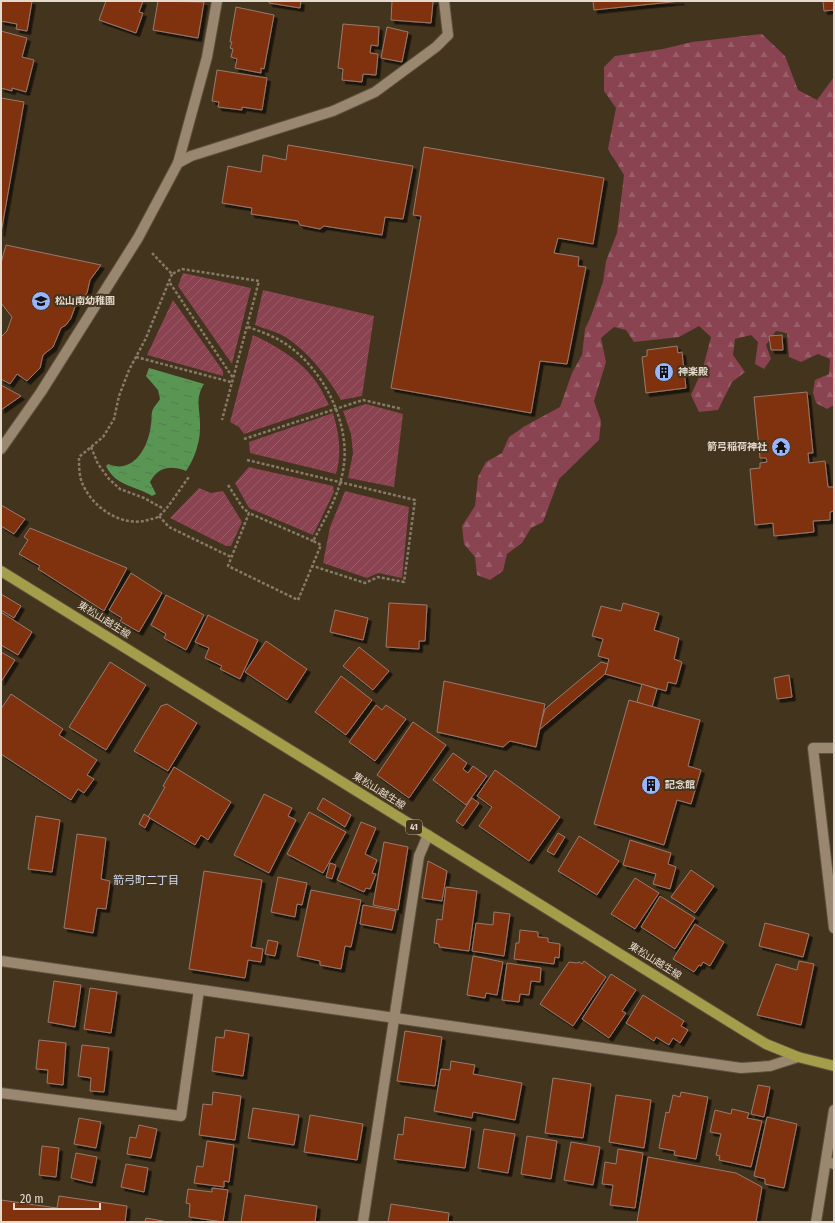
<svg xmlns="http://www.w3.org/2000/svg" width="835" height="1223" viewBox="0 0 835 1223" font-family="'Fira Sans Condensed','Noto Sans JP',sans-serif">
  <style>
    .forest { fill: url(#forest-firs) }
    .garden { fill: url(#garden-furrows) }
    .water { fill: url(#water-ripples) }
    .building { fill: #7f3210; stroke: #987a6e; filter: url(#shadow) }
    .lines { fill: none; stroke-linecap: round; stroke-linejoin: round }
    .service-casing { stroke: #5d503d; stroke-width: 12 }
    .minor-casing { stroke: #5d503d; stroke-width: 12 }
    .tertiary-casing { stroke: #5d503d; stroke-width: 12 }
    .primary-casing { stroke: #5d503d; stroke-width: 12 }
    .path { stroke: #877a68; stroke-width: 2.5; stroke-dasharray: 3 2; stroke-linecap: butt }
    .service { stroke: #99876f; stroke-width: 10 }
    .minor { stroke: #99876f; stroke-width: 10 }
    .tertiary { stroke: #99876f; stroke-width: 10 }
    .primary { stroke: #a49d49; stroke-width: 10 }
    .labels { text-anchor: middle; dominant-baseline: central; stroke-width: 4; stroke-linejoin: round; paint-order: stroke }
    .shield { fill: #43341e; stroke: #b4a898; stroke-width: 1 }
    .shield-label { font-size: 9px; font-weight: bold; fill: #e4dacd }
    .poi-label { font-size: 10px; font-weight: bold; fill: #e4dacd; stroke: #43341e; text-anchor: start }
    .street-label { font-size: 10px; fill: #e4dacd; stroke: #43341e }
    .neighbourhood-label { font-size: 11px; fill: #d3dffa; stroke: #43341e }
  </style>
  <defs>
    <pattern id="forest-firs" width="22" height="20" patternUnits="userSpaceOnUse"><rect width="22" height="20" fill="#894351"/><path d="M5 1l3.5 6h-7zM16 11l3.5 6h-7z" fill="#9a5e69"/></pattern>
    <pattern id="garden-furrows" width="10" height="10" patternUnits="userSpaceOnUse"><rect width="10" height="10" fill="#894351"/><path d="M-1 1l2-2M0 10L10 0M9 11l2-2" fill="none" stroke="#9a5e69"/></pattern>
    <pattern id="water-ripples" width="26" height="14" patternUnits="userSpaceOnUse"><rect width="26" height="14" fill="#599654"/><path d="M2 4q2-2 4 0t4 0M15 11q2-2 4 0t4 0" fill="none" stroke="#537c4d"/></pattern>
    <filter id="shadow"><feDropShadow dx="3.5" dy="3.5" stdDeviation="0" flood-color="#0009"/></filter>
  </defs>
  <rect width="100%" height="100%" fill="#43341e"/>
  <path class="forest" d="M762 34 785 56 798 90 817 100 834 77V405L827 409 816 403 813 393 815 380 829 374 830 359 818 354 801 362 789 357 787 333 776 331 766 345 771 359 764 369 755 364 758 342 751 335 735 339 733 355 745 372 732 382 718 410 699 412 691 395 703 368 711 337 699 326 679 337 634 342 626 330 614 327 601 338 606 362 594 401 601 421 599 440 559 479 543 522 531 528 522 543 507 554 503 571 490 580 477 575 475 557 464 544 462 526 475 506 478 477 486 462 502 453 509 437 525 426 560 407 572 373 582 355 585 329 591 316 603 282 606 261 617 233 624 175 608 149 616 108 604 91V67L615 56 663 49 692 42Z"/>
  <g class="garden">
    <path d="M183 273 251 288 232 364 178 286Z"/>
    <path d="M263 290 374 316 362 396 341 400C327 376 310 354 287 338 278 332 265 329 255 325Z"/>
    <path d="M173 300 223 371V376L147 355Z"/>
    <path d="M253 335C277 346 302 361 317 383 322 390 325 398 329 405L244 434 239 427 230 422Z"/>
    <path d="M366 404 403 414 394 487 348 478 353 453 351 434 343 411Z"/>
    <path d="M333 413C339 434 342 452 336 474L250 453 249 442Z"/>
    <path d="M249 467 333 486 334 492 313 535 249 508 235 483Z"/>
    <path d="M199 488 211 493 223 491 242 522 231 546H226L170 518Z"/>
    <path d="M345 491 409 507 402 578 378 573 367 578 323 563 330 527Z"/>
  </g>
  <path class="water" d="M149 368 204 384C195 398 200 408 200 424 201 440 195 458 186 471 171 465 158 467 150 482L156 494 152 496C135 485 116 487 106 466L108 464C134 475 149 446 151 424 152 420 151 416 152 412 153 407 158 403 160 399L158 390 146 376Z"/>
  <g class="building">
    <path d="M1 1H32L27 31 16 29 17 24 1 21Z"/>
    <path d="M106 1H143L139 12 143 13 136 33 99 20Z"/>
    <path d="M158 1 204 2 198 38 153 30Z"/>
    <path d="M269 1H301L300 8 269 3Z"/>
    <path d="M392 1H437L433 2 431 23 391 20Z"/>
    <path d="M593 1H681L594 10Z"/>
    <path d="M823 1H834V10L824 11Z"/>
    <path d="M236 7 274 15 264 69 261 68V73L235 68 237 59 231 57 233 49 230 48 232 42H230Z"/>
    <path d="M343 24 379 27 378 46 371 45 370 53 378 54 376 75 363 74 362 82 342 80 343 69 338 68Z"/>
    <path d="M387 27 408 32 402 62 381 58Z"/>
    <path d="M1 31 27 38 22 57 34 60 26 92 12 88V91L1 88Z"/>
    <path d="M217 70 267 78 262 110 242 107V110L218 107 219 102 212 101Z"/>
    <path d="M1 98 24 102 1 233Z"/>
    <path d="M288 145 413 166 403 219 385 217 382 235 324 226 320 229 300 225 298 221 251 214 252 208 222 203 228 166 261 172 263 155 286 160Z"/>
    <path d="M424 147 604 178 593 244 558 238 554 253 579 257 578 266 586 267 567 364 540 361 531 413 391 388 421 216 413 215Z"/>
    <path d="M6 245 101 265 90 280 87 293 76 304 71 318 66 325 61 328 53 347 43 355 40 368 27 381 17 374 10 384 1 379V337L7 331 12 317 1 303V263Z"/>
    <path d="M782 335 783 350H771L769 336Z"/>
    <path d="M677 346 678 353 682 352 686 388 646 393 642 357 647 356V350Z"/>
    <path d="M1 385 21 396 1 410Z"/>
    <path d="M807 392 813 453H808L809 463 825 461 828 487H834V511L830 512V520L813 521 814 532 774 536 773 523 755 525 750 469 760 468V463L767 462 766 458H760L754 397Z"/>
    <path d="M1 505 25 519 14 534 1 526Z"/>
    <path d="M30 528 127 568 104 611 38 569 40 566 19 554 28 540 24 537Z"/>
    <path d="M131 573 162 593 139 632 120 621 122 618 109 610Z"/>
    <path d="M1 594 21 606 14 618 1 610Z"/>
    <path d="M166 595 204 615 186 650 164 638 166 634 151 625Z"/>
    <path d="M389 603 427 605 425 641H419V649L386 647Z"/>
    <path d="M623 603 659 613 654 630 679 638 674 659 682 662 676 684 668 682 666 691 605 674 609 659 598 656 603 639 592 636 601 606 621 611Z"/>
    <path d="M335 610 368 618 363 640 330 632Z"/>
    <path d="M1 612 32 632 18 655 1 645Z"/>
    <path d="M208 615 258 640 240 679 220 669 222 666 205 658 209 648 195 642Z"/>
    <path d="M266 641 307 669 287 700 245 672Z"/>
    <path d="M359 647 389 671 373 690 343 666Z"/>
    <path d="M1 652 15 660 1 682Z"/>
    <path d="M110 662 146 685 106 750 69 727Z"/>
    <path d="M601 662 608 664 605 674 539 730 545 709Z"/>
    <path d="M789 675 792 697 777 699 774 678Z"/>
    <path d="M341 676 372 700 346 735 315 712Z"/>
    <path d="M444 681 545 704 536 747 510 741 503 747 437 732Z"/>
    <path d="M642 684 657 689 652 707 637 702Z"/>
    <path d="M11 694 63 729 59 735 97 760 87 775 94 779 84 793 78 789 71 800 1 754V709Z"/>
    <path d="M629 700 700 720 688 766 701 770 691 804 677 800 664 845 594 824Z"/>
    <path d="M167 704 197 723 168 771 134 751 161 706Z"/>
    <path d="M376 705 382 710 386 705 406 719 375 761 349 742Z"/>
    <path d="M413 722 446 745 409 798 377 775Z"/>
    <path d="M453 753 467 763 463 769 468 773 473 766 487 776 466 805 433 780Z"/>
    <path d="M174 767 231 802 208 840 201 835 195 845 148 817 165 787 163 786Z"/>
    <path d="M495 770 560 817 529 861 479 826 492 807 477 796Z"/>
    <path d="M264 794 292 808 288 816 296 820 269 873 234 855Z"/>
    <path d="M323 798 351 815 345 827 317 809Z"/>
    <path d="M472 798 479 803 463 826 456 821Z"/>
    <path d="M309 812 346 832 323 873 287 854Z"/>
    <path d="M144 814 150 818 145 828 139 824Z"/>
    <path d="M36 816 60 820 52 872 28 869Z"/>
    <path d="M361 822 376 828 365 854 377 860 372 873 376 874 370 889 366 888 364 892 337 880Z"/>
    <path d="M558 833 565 837 554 855 547 851Z"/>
    <path d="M77 834 106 838 101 879 110 881 106 909 97 908 93 933 64 928Z"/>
    <path d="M579 836 619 861 597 895 558 871Z"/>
    <path d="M630 840 671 853 668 864 676 867 670 889 653 884 656 874 623 865Z"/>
    <path d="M384 842 408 847 398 910 373 905Z"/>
    <path d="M428 861 447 871 442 901 422 898Z"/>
    <path d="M330 863 336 865 332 879 326 877Z"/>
    <path d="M691 870 714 886 695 913 671 897Z"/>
    <path d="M204 871 262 880 251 947 263 949 261 962 248 960 245 978 189 969Z"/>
    <path d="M278 877 307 883 302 905 297 904 295 917 271 912Z"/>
    <path d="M635 878 659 893 635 929 611 914Z"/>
    <path d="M446 887 477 891 469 951 439 947V944L434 943 437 919 442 920Z"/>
    <path d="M311 890 361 900 351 947 345 946 341 969 320 965V961L297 956Z"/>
    <path d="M660 896 695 918 675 949 641 927Z"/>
    <path d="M363 905 396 911 392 930 360 924Z"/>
    <path d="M494 912 510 914 504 956 472 951 476 923 493 925Z"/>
    <path d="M765 923 809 934 803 957 759 946Z"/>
    <path d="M695 924 724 942 710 966 703 962 701 966 699 965 694 972 673 959Z"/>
    <path d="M520 930 538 932V937L548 938V942L560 944 559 958 555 957 554 964 514 959 516 943H519Z"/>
    <path d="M268 940 278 942 275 956 265 954Z"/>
    <path d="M473 956 503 962 497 995 486 993 485 998 467 995Z"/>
    <path d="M584 961 606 977 573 1026 540 1004 569 962 577 963 579 962 582 964Z"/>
    <path d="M799 961 814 964 801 1025 757 1015 776 964 797 970Z"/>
    <path d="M507 963 541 968 540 982 531 981 529 995 520 994 519 1002 502 1000Z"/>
    <path d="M611 974 636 990 622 1011 626 1013 609 1038 582 1019Z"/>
    <path d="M54 981 81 985 75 1027 48 1022Z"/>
    <path d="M90 988 117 992 111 1033 84 1029Z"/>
    <path d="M643 995 684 1021 681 1026 688 1030 680 1043 673 1038 669 1045 656 1037 654 1041 626 1023Z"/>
    <path d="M225 1030 249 1034 243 1076 212 1071 216 1037 224 1038Z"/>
    <path d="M405 1031 442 1037 435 1086 397 1081Z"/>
    <path d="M39 1040 66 1043 63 1085 47 1083 48 1070 36 1069Z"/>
    <path d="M82 1045 109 1048 104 1092 90 1091 91 1078 78 1076Z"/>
    <path d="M451 1061 475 1065 473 1074 522 1083 515 1120 473 1112 472 1118 434 1111 441 1069 450 1070Z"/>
    <path d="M553 1078 591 1084 583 1138 545 1133Z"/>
    <path d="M758 1085 770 1087 764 1117 751 1114Z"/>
    <path d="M213 1092 241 1096 235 1140 199 1135 203 1104 212 1105Z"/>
    <path d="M681 1092 708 1097 696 1159 674 1155 675 1151 659 1148 666 1112 669 1113 673 1095 680 1097Z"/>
    <path d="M616 1095 651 1100 644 1148 609 1142Z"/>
    <path d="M253 1108 299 1115 294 1145 248 1138Z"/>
    <path d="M732 1109 749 1113 747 1118 762 1121 751 1167 719 1160 720 1156 716 1155 721 1134 710 1132 715 1110 731 1114Z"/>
    <path d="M310 1115 363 1124 357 1160 304 1152Z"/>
    <path d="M405 1117 471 1128 465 1168 394 1159 398 1134 403 1135Z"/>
    <path d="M767 1117 797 1124 784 1188 765 1184V1179L754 1176Z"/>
    <path d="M79 1118 101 1122 96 1148 74 1144Z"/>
    <path d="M139 1125 157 1129 151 1158 127 1154 130 1137 136 1138Z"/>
    <path d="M484 1129 515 1134 508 1173 478 1168Z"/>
    <path d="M527 1136 557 1141 551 1179 521 1174Z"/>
    <path d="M207 1141 234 1145 229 1182 224 1181V1187L194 1183 197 1166 203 1167Z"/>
    <path d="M571 1142 600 1147 593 1185 564 1180Z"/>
    <path d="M42 1146 59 1148 56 1177 39 1175Z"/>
    <path d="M618 1149 643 1153 635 1208 610 1205 613 1185 602 1184 605 1162 616 1164Z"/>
    <path d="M76 1153 97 1157 92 1183 71 1178Z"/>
    <path d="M648 1157 736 1173 762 1187 756 1222H637Z"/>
    <path d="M126 1164 148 1168 144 1192 121 1187Z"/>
    <path d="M212 1188 228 1190 223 1222 189 1217 190 1204 186 1203 188 1189 212 1192Z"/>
    <path d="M245 1195 317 1206 315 1222H241Z"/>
    <path d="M59 1196 127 1206 125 1222H1V1200L57 1208Z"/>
    <path d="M391 1204 449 1213 448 1222H388Z"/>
    <path d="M146 1218 168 1222H145Z"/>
  </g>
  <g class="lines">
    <defs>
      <path id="service" d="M444 1 448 35"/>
      <g id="minor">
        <path d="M178 163 207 57 217 1"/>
        <path d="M1 449 41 392 138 238 178 163 191 156 333 111 375 92 436 47 448 35"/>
        <path d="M834 748H813L834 928"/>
        <path d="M1 961 741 1068 770 1066 798 1057"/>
        <path d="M1 1093 181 1116 199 990"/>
        <path d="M826 1161 834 1164"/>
        <path d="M363 1222 419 856 428 835"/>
      </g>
      <path id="tertiary" d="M816 1222 834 1110"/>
      <path id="primary" d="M1 571 746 1032 766 1044 798 1057 834 1066"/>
    </defs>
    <use href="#service" class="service-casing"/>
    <use href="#minor" class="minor-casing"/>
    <use href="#tertiary" class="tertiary-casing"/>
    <use href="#primary" class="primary-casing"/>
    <g class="path">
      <path d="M152 253 172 274 182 269 259 281 222 420"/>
      <path d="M172 274 146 338 129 370 119 396 114 419 103 437 79 457C79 466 79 477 83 485 94 509 124 529 151 519 153 519 157 518 159 516 168 509 181 487 189 477"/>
      <path d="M170 283 233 378"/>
      <path d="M248 327C259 331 271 335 281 341 323 366 352 424 343 471 338 497 325 519 313 541L321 545 298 600 228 566 249 513 313 541"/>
      <path d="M136 357 231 382"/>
      <path d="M244 439 363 400 402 409"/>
      <path d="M91 447 98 464 109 479 120 489 144 498 164 509"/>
      <path d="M247 460 415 500 404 582 378 577 365 583 313 566"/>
      <path d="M228 485 243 508 249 513"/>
      <path d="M159 516 169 527 231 557"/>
    </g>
    <use href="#service" class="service"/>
    <use href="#minor" class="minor"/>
    <use href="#tertiary" class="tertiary"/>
    <use href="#primary" class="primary"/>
  </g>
  <defs>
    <symbol id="school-disc" viewBox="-11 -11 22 22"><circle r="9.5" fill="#99b5fd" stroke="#43341e"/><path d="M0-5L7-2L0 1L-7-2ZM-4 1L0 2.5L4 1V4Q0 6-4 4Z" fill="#111"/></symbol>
    <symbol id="building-disc" viewBox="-11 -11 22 22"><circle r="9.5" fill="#99b5fd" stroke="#43341e"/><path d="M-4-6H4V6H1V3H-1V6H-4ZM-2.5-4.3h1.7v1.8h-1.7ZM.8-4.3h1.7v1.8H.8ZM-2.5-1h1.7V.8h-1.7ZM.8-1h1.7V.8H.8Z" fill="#111"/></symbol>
    <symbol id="temple-disc" viewBox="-11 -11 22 22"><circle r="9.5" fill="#99b5fd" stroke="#43341e"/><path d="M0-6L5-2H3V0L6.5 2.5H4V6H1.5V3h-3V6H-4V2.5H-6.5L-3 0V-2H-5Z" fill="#111"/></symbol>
  </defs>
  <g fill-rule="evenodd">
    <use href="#school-disc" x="30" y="290" width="22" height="22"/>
    <use href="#building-disc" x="653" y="361" width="22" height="22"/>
    <use href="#temple-disc" x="770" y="436" width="22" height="22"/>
    <use href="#building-disc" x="640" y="774" width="22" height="22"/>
  </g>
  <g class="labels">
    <rect class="shield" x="406" y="820" width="16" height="14" rx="3"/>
    <g class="shield-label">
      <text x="414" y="827">41</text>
    </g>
    <g class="poi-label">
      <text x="55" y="301">松山南幼稚園</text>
      <text x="678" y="372">神楽殿</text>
      <text x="767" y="447" text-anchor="end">箭弓稲荷神社</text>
      <text x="665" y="785">記念館</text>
    </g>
    <g class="street-label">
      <text transform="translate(104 620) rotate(32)">東松山越生線</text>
      <text transform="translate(379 791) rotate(32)">東松山越生線</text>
      <text transform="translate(655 961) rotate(32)">東松山越生線</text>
    </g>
    <g class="neighbourhood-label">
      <text x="146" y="880">箭弓町二丁目</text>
    </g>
  </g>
  <rect width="835" height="1223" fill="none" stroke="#e4dacd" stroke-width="4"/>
  <path d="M14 1203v6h86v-6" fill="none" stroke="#e4dacd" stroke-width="2"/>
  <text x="20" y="1203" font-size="12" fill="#e4dacd" stroke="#43341e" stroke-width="3" paint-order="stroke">20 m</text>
</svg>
